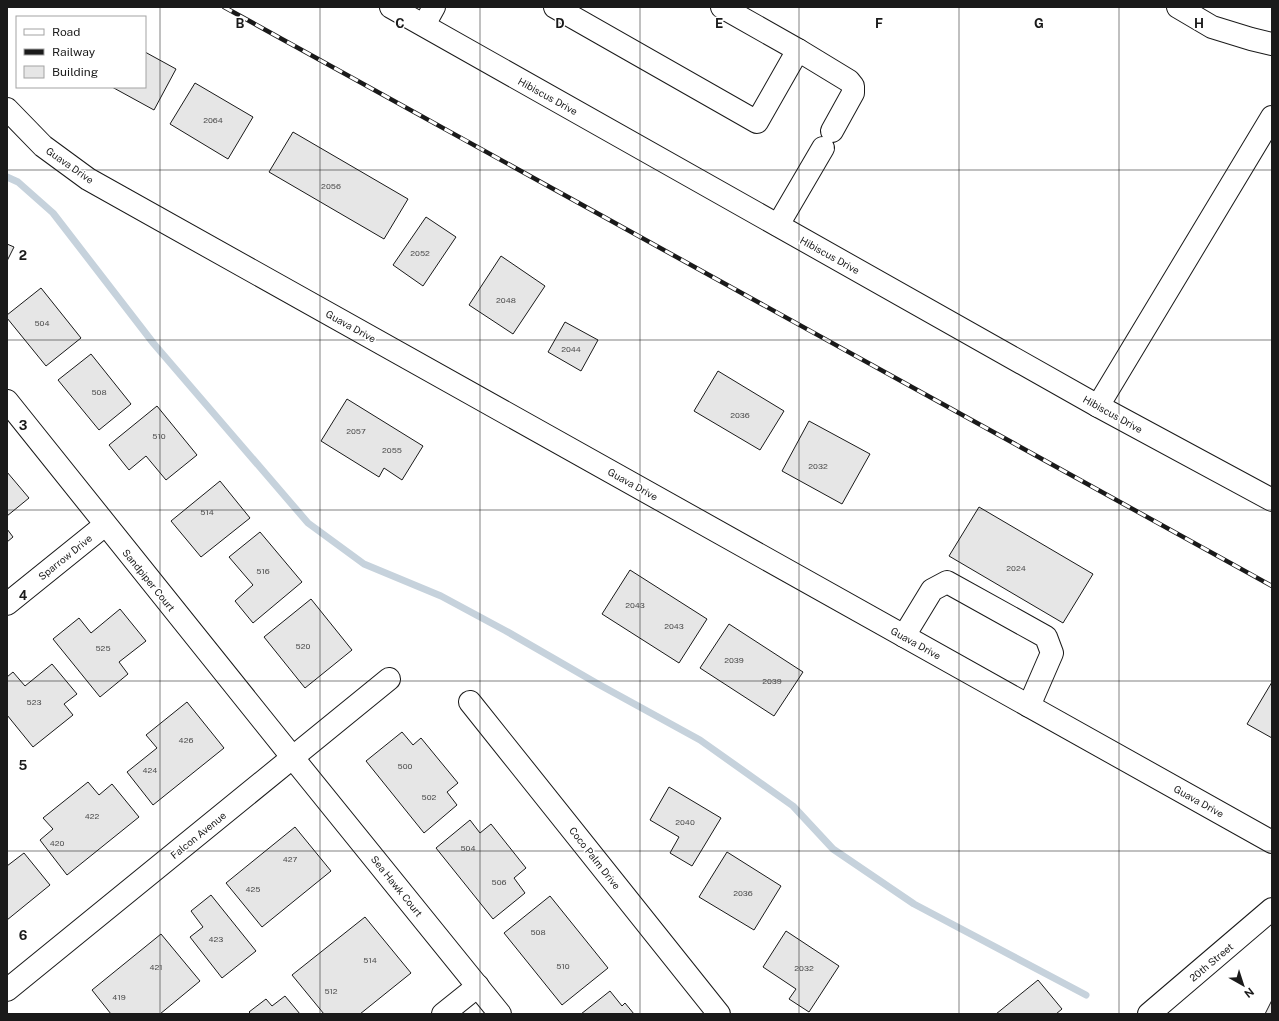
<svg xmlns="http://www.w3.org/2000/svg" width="1279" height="1021" viewBox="0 0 1279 1021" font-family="'Public Sans',sans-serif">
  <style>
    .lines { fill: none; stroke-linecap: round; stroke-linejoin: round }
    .stream { stroke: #c6d2dc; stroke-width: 7 }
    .building { fill: #e6e6e6; stroke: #1a1a1a }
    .minor-casing { stroke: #1a1a1a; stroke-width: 24 }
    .minor { stroke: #fff; stroke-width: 22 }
    .rail-casing { stroke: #1a1a1a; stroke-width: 4.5 }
    .rail { stroke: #fff; stroke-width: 3; stroke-dasharray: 9; stroke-linecap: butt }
    .grid { fill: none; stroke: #1a1a1a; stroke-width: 1; stroke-opacity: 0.55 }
    .labels { text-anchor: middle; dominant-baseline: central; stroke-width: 3; stroke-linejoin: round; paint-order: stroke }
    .number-label { font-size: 8px; fill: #4d4d4d }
    .street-label { font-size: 10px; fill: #1a1a1a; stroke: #fff }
    .grid-label { font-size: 13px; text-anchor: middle; font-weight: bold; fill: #1a1a1a; stroke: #fff; stroke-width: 3; stroke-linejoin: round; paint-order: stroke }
  </style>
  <rect width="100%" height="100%" fill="#fff"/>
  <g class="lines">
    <path class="stream" d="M7 177 18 182 53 213 154 344 308 523 364 564 441 596 506 631 598 684 700 740 793 806 833 849 914 904 1086 995"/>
  </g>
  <g class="building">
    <path d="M145 52 176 69 154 110 112 87H145Z"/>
    <path d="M195 83 253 117 228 159 170 124Z"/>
    <path d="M293 132 408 199 384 239 269 172Z"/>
    <path d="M426 217 456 237 423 286 393 265Z"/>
    <path d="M7 244 14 247 7 261Z"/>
    <path d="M501 256 545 286 513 334 469 305Z"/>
    <path d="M41 288 81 338 46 366 7 318V315Z"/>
    <path d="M565 322 598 340 581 371 548 352Z"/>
    <path d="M91 354 131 404 99 430 58 380Z"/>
    <path d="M718 371 784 411 760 450 694 411Z"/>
    <path d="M347 399 423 446 402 480 384 468 379 477 321 441Z"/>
    <path d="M157 406 197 455 166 480 146 456 129 470 109 445Z"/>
    <path d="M809 421 870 454 842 504 782 471Z"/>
    <path d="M7 472 29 498 7 516Z"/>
    <path d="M220 481 250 518 201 557 171 521Z"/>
    <path d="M979 507 1093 574 1063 623 949 556Z"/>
    <path d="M7 529 13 537 7 542Z"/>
    <path d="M260 532 302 582 253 623 235 601 253 585 229 557Z"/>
    <path d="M630 570 707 619 679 663 602 614Z"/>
    <path d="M311 599 352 650 305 688 264 637Z"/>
    <path d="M120 609 146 641 119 662 128 674 100 697 53 639 79 618 91 633Z"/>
    <path d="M729 624 803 672 774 716 700 668Z"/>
    <path d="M52 664 77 694 64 704 73 715 33 747 7 715V677L13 672 25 686Z"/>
    <path d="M1272 682V738L1247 724Z"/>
    <path d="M187 702 224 748 153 805 127 772 157 748 146 735Z"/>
    <path d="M402 732 413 745 421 738 458 783 447 792 457 805 424 833 366 761Z"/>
    <path d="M88 782 99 795 112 784 139 817 67 875 40 840 53 829 43 818Z"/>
    <path d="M669 787 721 818 692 866 670 853 679 837 650 820Z"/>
    <path d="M470 820 480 833 491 824 526 868 514 878 525 893 493 919 436 848Z"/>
    <path d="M295 827 331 871 262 927 226 883Z"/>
    <path d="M727 852 781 886 754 930 699 897Z"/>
    <path d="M24 853 50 885 7 920V866Z"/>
    <path d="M211 895 256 951 222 978 190 937 203 927 191 911Z"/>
    <path d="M550 896 608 968 562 1005 504 933Z"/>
    <path d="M365 917 411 973 360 1014H324L292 975Z"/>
    <path d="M786 931 839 966 809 1012 789 999 796 989 763 967Z"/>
    <path d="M161 934 200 981 160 1014H111L92 990Z"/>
    <path d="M1038 980 1062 1009 1056 1014H996Z"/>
    <path d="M610 991 622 1006 625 1003 634 1014H581Z"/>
    <path d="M285 996 300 1014H251L249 1012 266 999 272 1006Z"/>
    <path d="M1272 1000V1014H1265Z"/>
  </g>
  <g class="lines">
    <defs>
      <g id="minor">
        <path d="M391 7 1098 406 1272 500"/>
        <path d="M555 7 757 122 798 50 722 7"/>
        <path d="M1178 7 1212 27 1251 39 1272 44"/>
        <path d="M424 25 434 7"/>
        <path d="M798 50 849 81 853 86V93L832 131"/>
        <path d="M7 109 43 146 88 179 1272 842"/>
        <path d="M778 225 823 148"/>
        <path d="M7 401 293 758 500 1014"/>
        <path d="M1098 406 1272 117"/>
        <path d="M7 604 105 525"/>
        <path d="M904 636 932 590 947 582 1046 637 1052 653 1029 706"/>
        <path d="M470 702 719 1014"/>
        <path d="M7 990 389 679"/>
        <path d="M443 1014 478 986"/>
        <path d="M1149 1014 1272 909"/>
      </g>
    </defs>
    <use href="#minor" class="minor-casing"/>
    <use href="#minor" class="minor"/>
    <defs>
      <path id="rail" d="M224 7 1272 586"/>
    </defs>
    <use href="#rail" class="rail-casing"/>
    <use href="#rail" class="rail"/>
  </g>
  <path class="grid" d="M160 7V1014M320 7V1014M480 7V1014M640 7V1014M799 7V1014M959 7V1014M1119 7V1014M7 170H1272M7 340H1272M7 510H1272M7 681H1272M7 851H1272"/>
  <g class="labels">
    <g class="number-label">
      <text x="213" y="120">2064</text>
      <text x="331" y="186">2056</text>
      <text x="420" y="253">2052</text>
      <text x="506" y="300">2048</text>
      <text x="42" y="323">504</text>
      <text x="571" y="349">2044</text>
      <text x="99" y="392">508</text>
      <text x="740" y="415">2036</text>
      <text x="356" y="431">2057</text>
      <text x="159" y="436">510</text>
      <text x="392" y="450">2055</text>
      <text x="818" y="466">2032</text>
      <text x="207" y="512">514</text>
      <text x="1016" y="568">2024</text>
      <text x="263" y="571">516</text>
      <text x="635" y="605">2043</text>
      <text x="674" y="626">2043</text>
      <text x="303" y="646">520</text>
      <text x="103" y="648">525</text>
      <text x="734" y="660">2039</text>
      <text x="772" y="681">2039</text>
      <text x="34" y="702">523</text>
      <text x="186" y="740">426</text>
      <text x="405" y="766">500</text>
      <text x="150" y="770">424</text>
      <text x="429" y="797">502</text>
      <text x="92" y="816">422</text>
      <text x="685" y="822">2040</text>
      <text x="57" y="843">420</text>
      <text x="468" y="848">504</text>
      <text x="290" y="859">427</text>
      <text x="499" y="882">506</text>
      <text x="253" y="889">425</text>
      <text x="743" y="893">2036</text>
      <text x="538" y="932">508</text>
      <text x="216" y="939">423</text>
      <text x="370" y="960">514</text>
      <text x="563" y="966">510</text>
      <text x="156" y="967">421</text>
      <text x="804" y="968">2032</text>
      <text x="331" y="991">512</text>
      <text x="119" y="997">419</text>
    </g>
    <g class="street-label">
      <text transform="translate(548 96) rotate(29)">Hibiscus Drive</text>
      <text transform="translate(70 165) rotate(35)">Guava Drive</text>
      <text transform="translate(830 255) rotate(29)">Hibiscus Drive</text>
      <text transform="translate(351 326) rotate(29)">Guava Drive</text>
      <text transform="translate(1113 414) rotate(29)">Hibiscus Drive</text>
      <text transform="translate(633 484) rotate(29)">Guava Drive</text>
      <text transform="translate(65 557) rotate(-39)">Sparrow Drive</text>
      <text transform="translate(149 580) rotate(51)">Sandpiper Court</text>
      <text transform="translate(916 643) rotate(29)">Guava Drive</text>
      <text transform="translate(1199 801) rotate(29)">Guava Drive</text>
      <text transform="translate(198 835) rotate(-39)">Falcon Avenue</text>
      <text transform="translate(595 858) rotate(52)">Coco Palm Drive</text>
      <text transform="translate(397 886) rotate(51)">Sea Hawk Court</text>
      <text transform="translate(1211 962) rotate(-40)">20th Street</text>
    </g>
  </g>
  <g class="grid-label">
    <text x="240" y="28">B</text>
    <text x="400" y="28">C</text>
    <text x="560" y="28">D</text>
    <text x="719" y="28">E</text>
    <text x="879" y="28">F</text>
    <text x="1039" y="28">G</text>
    <text x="1199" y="28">H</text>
    <text x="23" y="260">2</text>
    <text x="23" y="430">3</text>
    <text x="23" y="600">4</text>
    <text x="23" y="770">5</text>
    <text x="23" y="940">6</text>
  </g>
  <rect width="1279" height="1021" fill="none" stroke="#1a1a1a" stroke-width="16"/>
  <rect x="16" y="16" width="130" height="72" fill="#ffffff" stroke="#a3a3a3"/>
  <rect x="24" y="29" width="20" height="6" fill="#ffffff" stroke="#a3a3a3"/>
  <text x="52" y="36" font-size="12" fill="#1a1a1a">Road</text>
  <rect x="24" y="49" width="20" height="6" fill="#1a1a1a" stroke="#a3a3a3"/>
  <text x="52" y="56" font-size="12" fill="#1a1a1a">Railway</text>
  <rect x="24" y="66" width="20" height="12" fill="#e6e6e6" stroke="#a3a3a3"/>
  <text x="52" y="76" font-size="12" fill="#1a1a1a">Building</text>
  <g transform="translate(1243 985) rotate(141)" stroke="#ffffff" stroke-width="3" paint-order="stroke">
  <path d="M0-3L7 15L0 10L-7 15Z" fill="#1a1a1a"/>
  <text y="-6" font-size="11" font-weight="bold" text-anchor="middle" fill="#1a1a1a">N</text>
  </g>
</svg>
